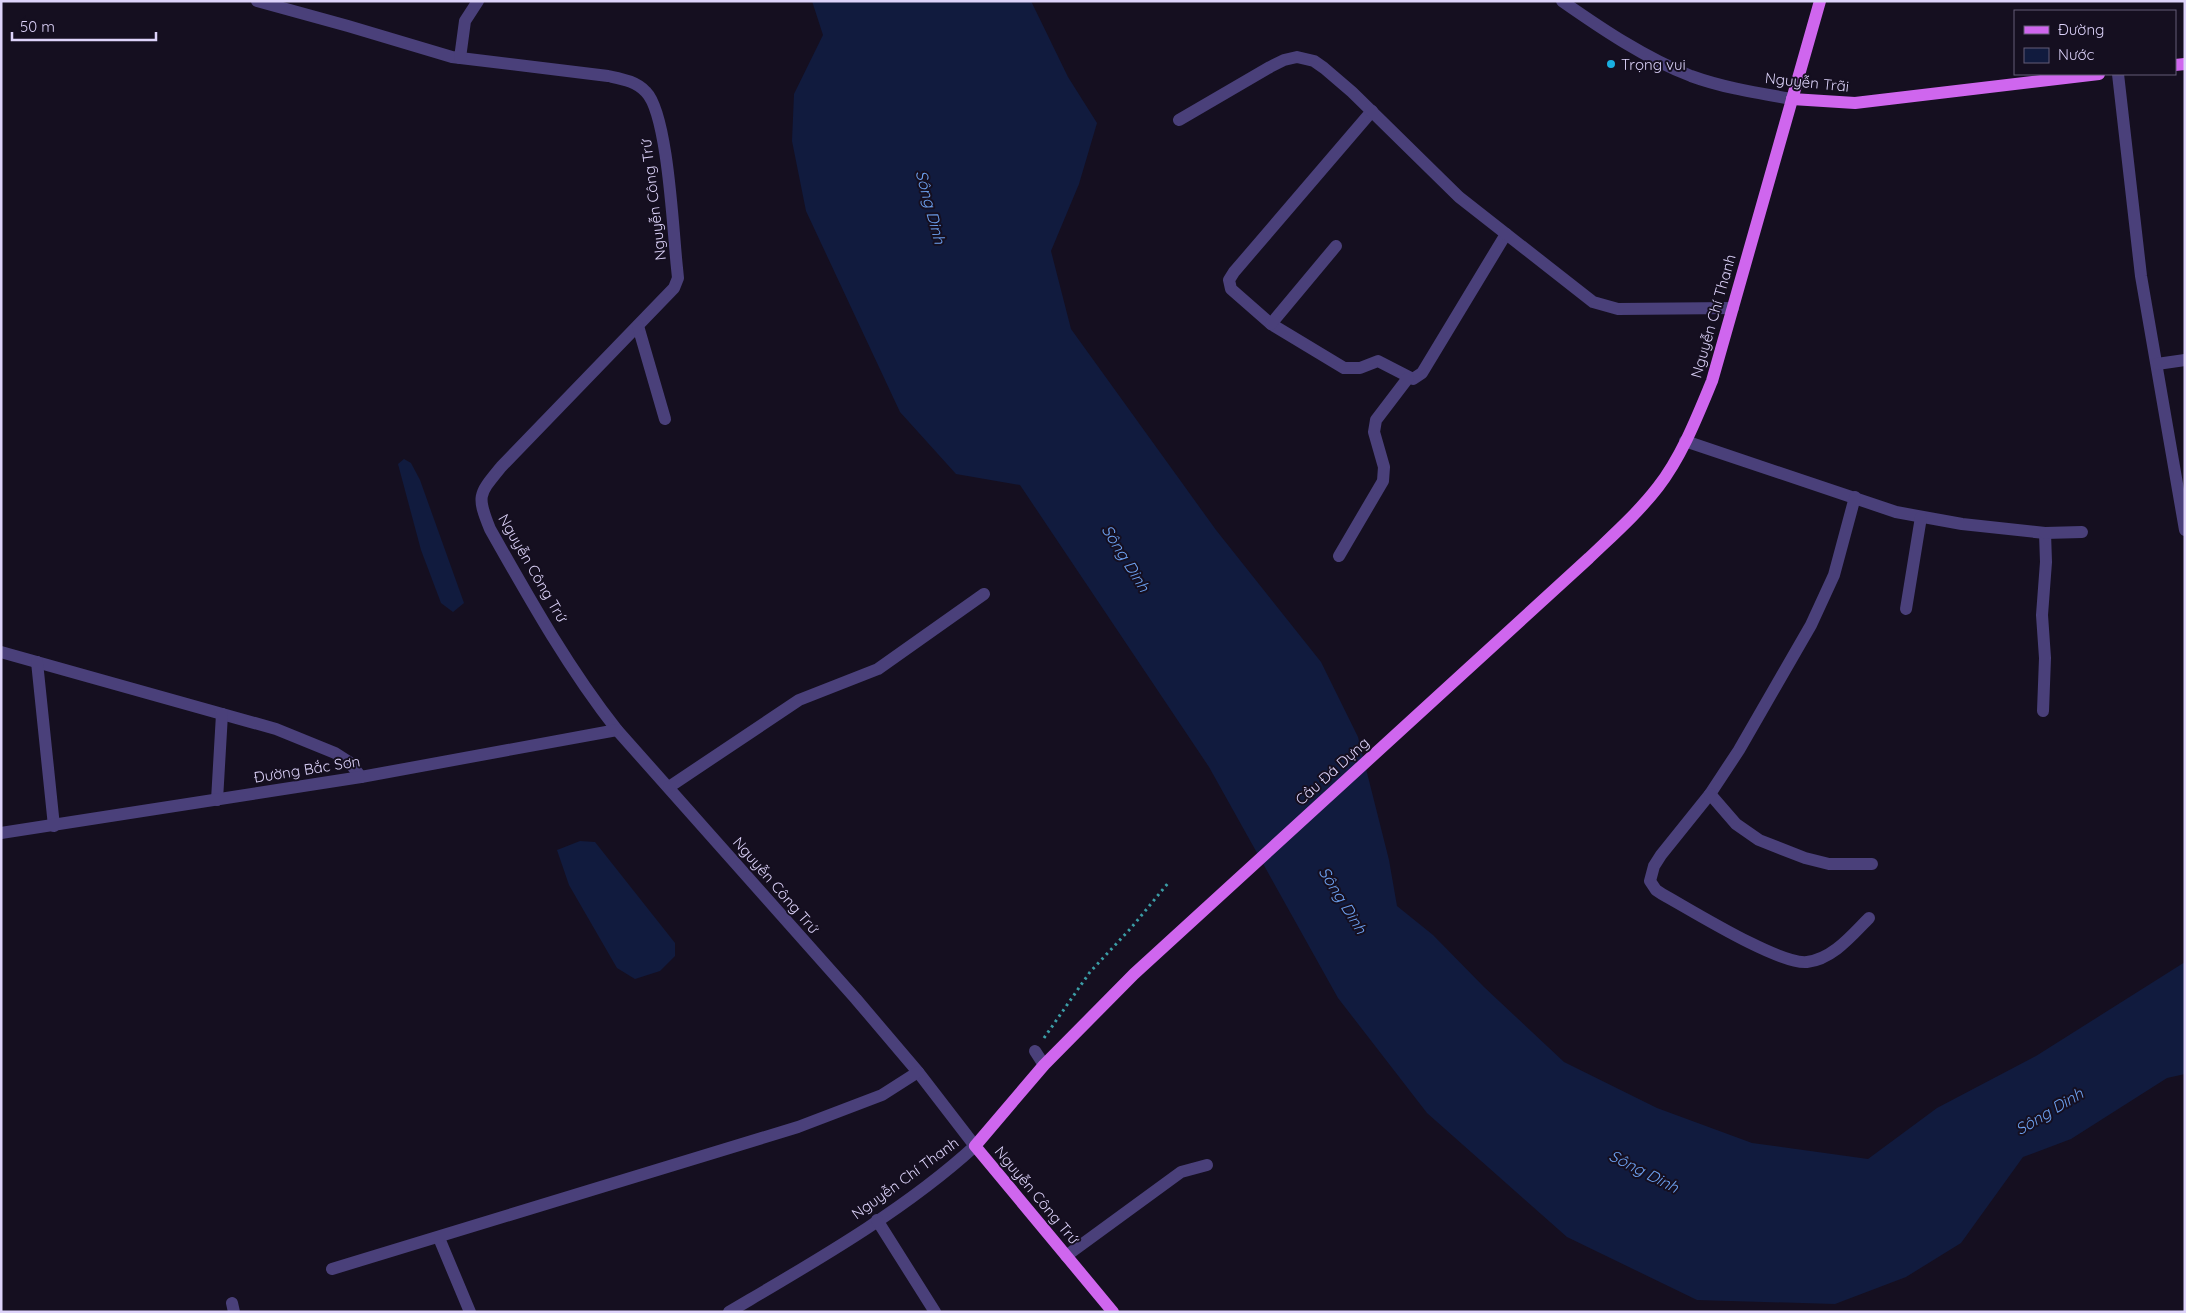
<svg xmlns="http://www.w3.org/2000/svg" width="2186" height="1313" viewBox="0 0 2186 1313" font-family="Quicksand,sans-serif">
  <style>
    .water { fill: #111b3e }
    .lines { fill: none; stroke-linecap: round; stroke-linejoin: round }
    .path { stroke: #3b9da6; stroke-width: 3; stroke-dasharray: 2.5 4; stroke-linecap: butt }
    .minor { stroke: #4a407a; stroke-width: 12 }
    .major { stroke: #cf66ee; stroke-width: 12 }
    .poi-dot { fill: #19afe1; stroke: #150f20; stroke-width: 2 }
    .labels { text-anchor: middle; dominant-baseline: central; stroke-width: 4; stroke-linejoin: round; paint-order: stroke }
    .poi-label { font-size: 15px; fill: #ddd3fa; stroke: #150f20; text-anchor: start }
    .street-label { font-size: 15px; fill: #ddd3fa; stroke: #150f20 }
    .water-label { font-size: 16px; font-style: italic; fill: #6da0ef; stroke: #150f20 }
  </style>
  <rect width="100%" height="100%" fill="#150f20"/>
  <g class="water">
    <path d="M812 1H1031L1068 77 1097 123 1079 184 1051 251 1071 329 1216 530 1321 662 1358 737 1389 860 1397 906 1433 935 1484 987 1564 1062 1657 1108 1752 1143 1868 1159 1937 1108 2036 1056 2185 962V1074L2167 1078 2071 1139 2023 1157 1961 1243 1906 1277 1835 1304 1697 1300 1567 1237 1427 1113 1338 998 1209 767 1020 485 956 474 900 412 806 211 792 141 794 94 823 35Z"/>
    <path d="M404 459 411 463 420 480 464 603 453 612 441 603 421 550 398 464Z"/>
    <path d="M580 841 595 842 675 943V956L660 971 635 979 617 968 569 885 557 850Z"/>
  </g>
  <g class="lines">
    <path class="path" d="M1044 1038 1090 972 1131 928 1169 882"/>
    <g class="minor">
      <path d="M257 1 348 26 452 57 608 76C622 79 636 81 646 92 668 114 673 232 677 268L678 278 674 288 501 467C479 494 476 495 490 529 529 598 568 668 617 730L856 999 918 1072 975 1146C904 1211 812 1263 729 1312"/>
      <path d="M1562 1C1602 29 1645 58 1691 76 1724 88 1758 93 1792 99"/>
      <path d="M460 58 465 21 478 1"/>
      <path d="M2118 74 2141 276 2185 530"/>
      <path d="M1372 111 1234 272 1229 280 1231 289 1271 324 1344 368H1360L1378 361 1413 379 1422 373 1506 234"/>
      <path d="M1179 120 1270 67 1284 60 1297 57 1314 61 1324 68 1352 92 1459 197 1593 302 1618 309 1733 308"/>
      <path d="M1271 324 1336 246"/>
      <path d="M638 326 665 419"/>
      <path d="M2157 364 2185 360"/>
      <path d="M1685 441 1896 512 1962 524 2045 533 2046 562 2042 615 2045 658 2043 711"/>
      <path d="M1855 497 1834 575 1811 625 1739 750 1710 794 1661 855 1654 866 1650 881 1656 890 1662 894C1691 910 1779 965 1807 962 1833 959 1852 935 1869 918"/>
      <path d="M2045 533 2082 532"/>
      <path d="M1339 556 1383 481 1384 467 1374 432 1376 420 1408 378"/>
      <path d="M1906 609 1921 517"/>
      <path d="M1 652 276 729 335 753 349 762 361 777"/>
      <path d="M37 662 54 826"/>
      <path d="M669 787 799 700 878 669 984 594"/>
      <path d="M1710 794 1736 824 1759 840 1805 858 1829 864H1872"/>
      <path d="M217 800 222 714"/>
      <path d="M1 833 361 777 617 730"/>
      <path d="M1035 1051 1044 1065"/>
      <path d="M877 1220 935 1312"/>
      <path d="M439 1238 470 1312"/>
      <path d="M1066 1256 1181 1172 1207 1165"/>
      <path d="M332 1269 798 1127 882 1095 918 1072"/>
      <path d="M232 1303 234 1312"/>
    </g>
    <g class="major">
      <path d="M2175 65 2185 64"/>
      <path d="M1792 99 1855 103 2099 74"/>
      <path d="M1113 1312 975 1146 1044 1065 1134 974 1589 558C1613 535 1638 513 1658 487 1682 456 1697 417 1712 381L1820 1"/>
    </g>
  </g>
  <circle class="poi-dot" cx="1611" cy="64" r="5"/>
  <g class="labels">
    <g class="poi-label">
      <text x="1621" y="64">Trọng vui</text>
    </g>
    <g class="street-label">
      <text transform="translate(1807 82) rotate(6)">Nguyễn Trãi</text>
      <text transform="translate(653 200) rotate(-97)">Nguyễn Công Trứ</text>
      <text transform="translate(1713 316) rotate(-74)">Nguyễn Chí Thanh</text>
      <text transform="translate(533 568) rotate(60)">Nguyễn Công Trứ</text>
      <text transform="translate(307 769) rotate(-9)">Đường Bắc Sơn</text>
      <text transform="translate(1332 771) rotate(-42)">Cầu Đá Dựng</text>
      <text transform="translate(776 885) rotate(49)">Nguyễn Công Trứ</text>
      <text transform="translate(905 1178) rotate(-36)">Nguyễn Chí Thanh</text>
      <text transform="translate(1037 1195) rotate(50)">Nguyễn Công Trứ</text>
    </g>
    <g class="water-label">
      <text transform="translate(931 207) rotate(75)">Sông Dinh</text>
      <text transform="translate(1126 558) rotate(58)">Sông Dinh</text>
      <text transform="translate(1343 900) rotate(58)">Sông Dinh</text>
      <text transform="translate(2049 1111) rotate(-31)">Sông Dinh</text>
      <text transform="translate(1644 1171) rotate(27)">Sông Dinh</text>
    </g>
  </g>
  <rect width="2186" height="1313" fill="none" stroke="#ddd3fa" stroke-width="5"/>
  <rect x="2014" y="10" width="162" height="65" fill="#150f20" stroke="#655d77"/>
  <rect x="2024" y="26" width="25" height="8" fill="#cf66ee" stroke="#655d77"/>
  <text x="2058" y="35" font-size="15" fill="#ddd3fa">Đường</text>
  <rect x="2024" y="48" width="25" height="15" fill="#111b3e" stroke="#655d77"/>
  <text x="2058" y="60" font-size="15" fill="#ddd3fa">Nước</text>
  <path d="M12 32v8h144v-8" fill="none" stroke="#ddd3fa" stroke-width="2.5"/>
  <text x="20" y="32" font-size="15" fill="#ddd3fa" stroke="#150f20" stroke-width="4" paint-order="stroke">50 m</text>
</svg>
